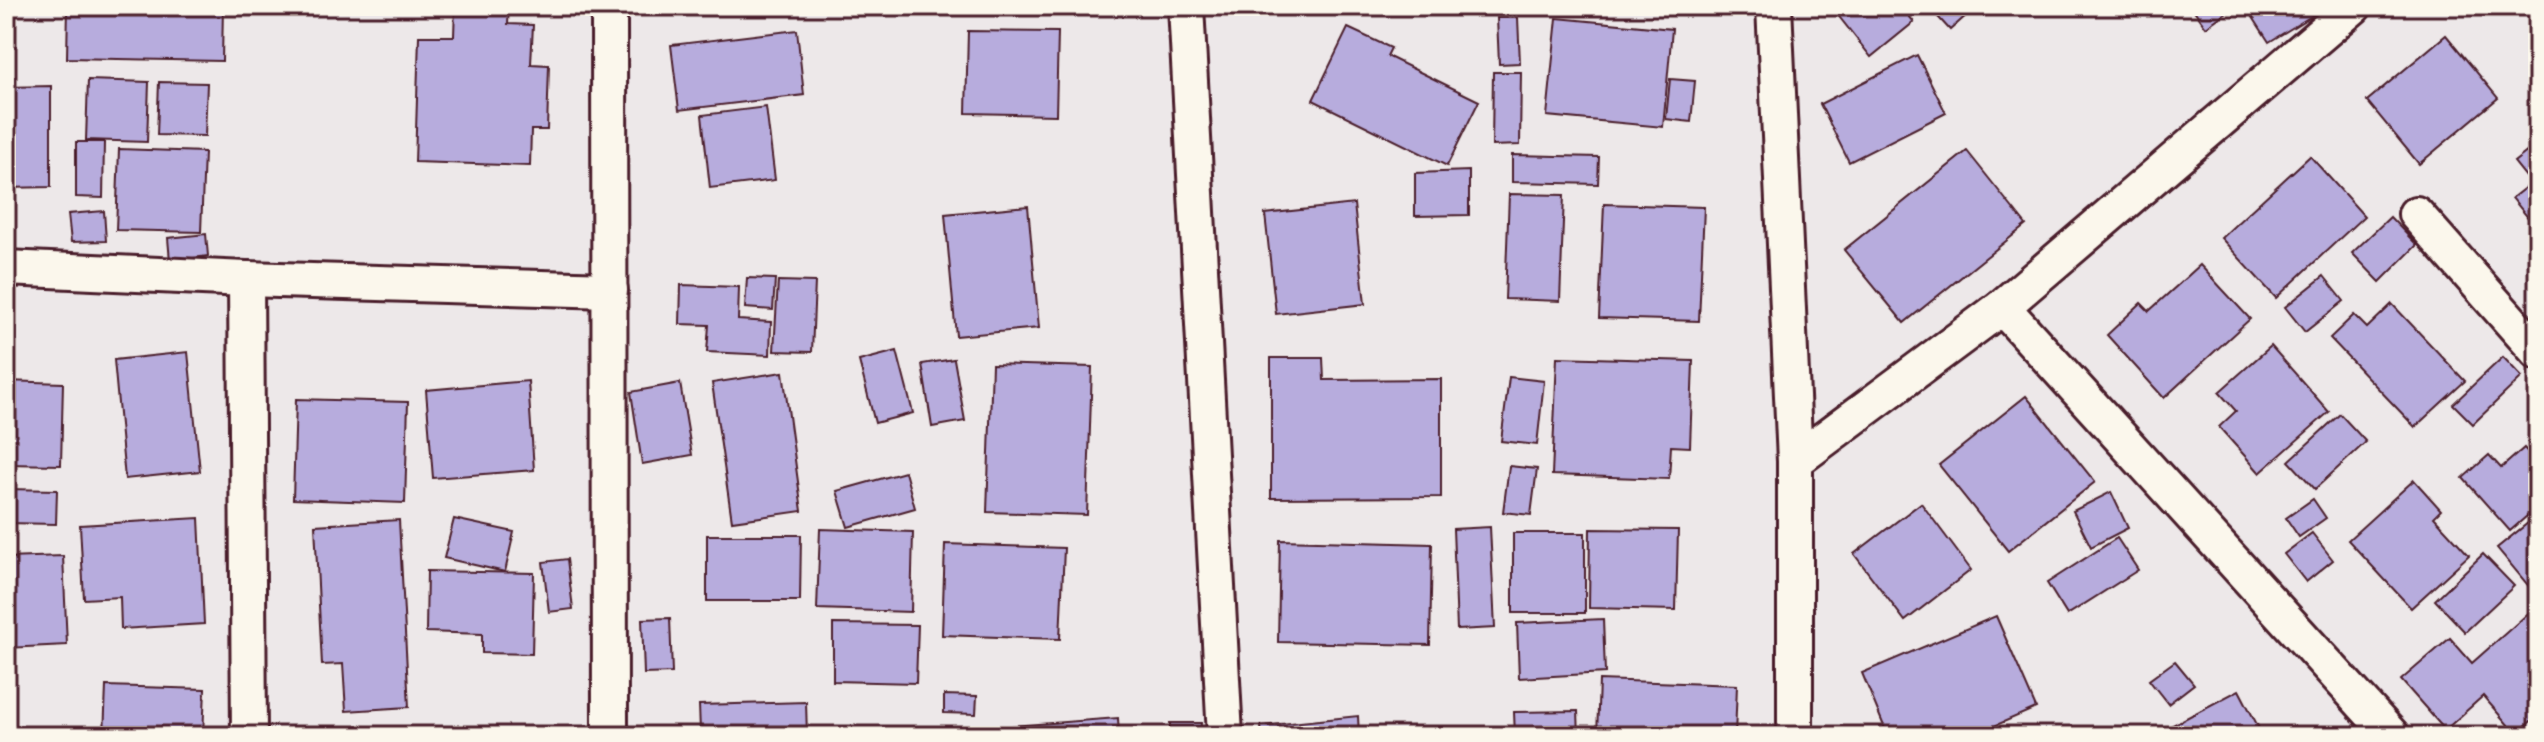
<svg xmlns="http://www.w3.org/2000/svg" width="2544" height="742" viewBox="0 0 2544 742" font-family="Sriracha,sans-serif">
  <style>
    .building { fill: #b7acdd; stroke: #4a1f2b; stroke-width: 2 }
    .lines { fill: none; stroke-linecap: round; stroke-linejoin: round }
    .minor-casing { stroke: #4a1f2b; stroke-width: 40 }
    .minor { stroke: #fbf7ec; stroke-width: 34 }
  </style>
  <rect width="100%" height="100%" fill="#ede8e9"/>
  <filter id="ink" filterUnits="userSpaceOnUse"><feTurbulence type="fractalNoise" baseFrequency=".0125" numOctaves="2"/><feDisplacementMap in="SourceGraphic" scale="16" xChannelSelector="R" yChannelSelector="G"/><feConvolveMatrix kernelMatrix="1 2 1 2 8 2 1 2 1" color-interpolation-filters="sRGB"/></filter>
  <g filter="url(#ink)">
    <g class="building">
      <path d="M68 6H223L222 61 67 58Z"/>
      <path d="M455 6H509L508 24 533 25 531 64 549 65 547 130H531L530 166 415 162 419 36H454Z"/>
      <rect x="804" y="6" width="94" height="3"/>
      <path d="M1837 6H1901L1914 22 1871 57 1833 9Z"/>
      <path d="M1928 6H1977L1950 30Z"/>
      <path d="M2191 6H2235L2206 27Z"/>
      <path d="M2264 6H2308L2313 15 2269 42 2251 14Z"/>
      <path d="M1497 18H1518L1520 63 1499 64Z"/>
      <path d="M1557 18 1672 29 1663 127 1547 116Z"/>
      <path d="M1348 28 1391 48 1387 56 1479 101 1447 166 1313 100Z"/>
      <path d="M797 30 804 95 679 110 671 45Z"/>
      <path d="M968 31 1058 32 1056 115 966 113Z"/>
      <path d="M2446 35 2498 98 2419 164 2367 101Z"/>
      <path d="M1917 55 1946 113 1849 162 1820 104Z"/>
      <path d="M1493 72H1521L1520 145 1492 146Z"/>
      <path d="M1670 79 1695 81 1691 122 1666 119Z"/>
      <path d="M88 80 149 82 147 142 86 140Z"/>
      <path d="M159 82 207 83 205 136 157 135Z"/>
      <path d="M51 86V187L6 188V87Z"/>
      <path d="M766 107 775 180 710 188 702 115Z"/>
      <path d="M76 142H104L103 198 76 197Z"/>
      <path d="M2538 143V230L2512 198 2531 183 2514 162Z"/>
      <path d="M119 149 204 152 201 232 116 230Z"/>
      <path d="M1967 151 2026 225 1904 323 1844 250Z"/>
      <path d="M1512 155 1599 157 1598 184 1512 182Z"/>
      <path d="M2310 156 2364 216 2276 298 2221 238Z"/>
      <path d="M1469 171V215L1415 216V173Z"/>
      <path d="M1509 194 1564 195 1560 301 1505 299Z"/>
      <path d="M1354 204 1365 304 1276 314 1265 214Z"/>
      <path d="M1604 204 1704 207 1699 321 1599 318Z"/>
      <path d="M1028 206 1039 328 956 336 945 214Z"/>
      <path d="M104 211 106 241 71 242 68 214Z"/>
      <path d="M2390 217 2417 245 2380 282 2352 253Z"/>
      <path d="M206 234 208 256 170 261 168 238Z"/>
      <path d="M2200 265 2250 319 2164 398 2107 335 2141 303 2149 311Z"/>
      <path d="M2324 276 2344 301 2305 332 2285 307Z"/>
      <path d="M747 278 775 279 773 310 745 308Z"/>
      <path d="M778 281 815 282 812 352 774 351Z"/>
      <path d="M681 285 739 287 738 320 771 322 770 355 707 352 709 325 680 324Z"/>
      <path d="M2392 304 2465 381 2415 427 2330 338 2354 315 2367 328Z"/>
      <path d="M2271 346 2329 412 2260 473 2219 427 2236 411 2219 392Z"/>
      <path d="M897 351 913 413 875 423 859 361Z"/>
      <path d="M188 352 200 471 125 479 114 360Z"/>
      <path d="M1557 357 1693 361 1690 447 1671 446 1669 479 1552 475Z"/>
      <path d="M2503 357 2522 377 2473 424 2453 404Z"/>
      <path d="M1271 358H1323L1324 380 1441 379V497L1271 498Z"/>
      <path d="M954 359 965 421 932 427 922 364Z"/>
      <path d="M992 364 1092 367 1087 515 987 512Z"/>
      <path d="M783 372 802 511 732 521 712 383Z"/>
      <path d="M1509 377 1544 381 1537 445 1501 441Z"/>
      <path d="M6 381 63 383 61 465 6 464Z"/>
      <path d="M528 381 534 470 433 478 426 390Z"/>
      <path d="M680 383 692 455 642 464 631 392Z"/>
      <path d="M2026 396 2095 482 2008 551 1939 465Z"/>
      <path d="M296 399 408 402 405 503 293 499Z"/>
      <path d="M2340 414 2366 442 2315 489 2289 461Z"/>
      <path d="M2524 448 2538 463V529L2527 516 2510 531 2463 478 2489 455 2501 468Z"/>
      <path d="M1509 466 1537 469 1531 515 1503 512Z"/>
      <path d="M905 472 915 508 848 527 837 491Z"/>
      <path d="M2414 480 2441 510 2434 517 2469 555 2411 608 2348 540Z"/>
      <path d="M6 489 57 490 56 524 6 523Z"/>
      <path d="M2111 492 2128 528 2091 547 2073 511Z"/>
      <path d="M2313 499 2326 518 2299 537 2286 518Z"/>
      <path d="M1921 503 1971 570 1905 621 1854 554Z"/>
      <path d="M199 518 204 624 121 629 120 597 84 599 80 525Z"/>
      <path d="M454 519 514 532 505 572 444 558Z"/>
      <path d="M399 520 409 707 346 711 343 664 322 665 315 525Z"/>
      <path d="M2528 523 2538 535V584L2531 589 2497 548Z"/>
      <path d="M1490 527 1495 628 1457 630 1453 529Z"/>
      <path d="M820 529 913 532 911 612 817 609Z"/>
      <path d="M1590 529 1678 530 1676 610 1589 608Z"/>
      <rect x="1513" y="533" width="72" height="80"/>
      <path d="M2312 533 2333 560 2306 582 2284 554Z"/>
      <path d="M707 535H801L800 601H707Z"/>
      <path d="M2117 538 2138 570 2067 615 2047 583Z"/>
      <path d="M1280 540 1432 544 1430 645 1278 642Z"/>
      <path d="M945 544 1064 548 1060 639 942 635Z"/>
      <path d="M2483 554 2514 586 2465 632 2435 600Z"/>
      <path d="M63 556 67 645 6 648V558Z"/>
      <path d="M567 559 573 609 549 612 543 562Z"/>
      <path d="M427 571 534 573 532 654 482 653V634L426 632Z"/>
      <path d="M2534 608 2538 612V715L2516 734 2483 696 2445 730 2401 680 2450 638 2472 663Z"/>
      <path d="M1996 616 2036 708 1971 736H1888L1862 673Z"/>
      <path d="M670 618 672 673 644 674 642 619Z"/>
      <path d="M1603 619 1605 673 1519 678 1517 623Z"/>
      <path d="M833 624 918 625 916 683 833 681Z"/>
      <path d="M2175 661 2194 684 2168 704 2149 680Z"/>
      <path d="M1599 680 1737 685 1735 736H1597Z"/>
      <path d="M106 686 205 689 203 736H104Z"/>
      <path d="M2239 690 2263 736H2152Z"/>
      <path d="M944 695 977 696 976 714 944 713Z"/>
      <path d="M806 702 807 736H665V732L700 731 699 705Z"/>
      <path d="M1578 711 1579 736H1515L1514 712Z"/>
      <path d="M1358 716 1359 736H1262L1261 726Z"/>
      <path d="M1118 718 1119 736H1012V726Z"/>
      <path d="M1170 723H1201L1200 736H1170Z"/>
    </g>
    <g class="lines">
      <defs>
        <g id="minor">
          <path d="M609 6 610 736"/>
          <path d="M1186 6 1225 736"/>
          <path d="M1774 6 1795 461V736"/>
          <path d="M2416 214 2538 352"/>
          <path d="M6 268 246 279 610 290"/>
          <path d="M246 279 249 736"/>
          <path d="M2002 307 2392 736"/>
          <path d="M1795 461 2002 307 2354 6"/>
        </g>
      </defs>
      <use href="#minor" class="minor-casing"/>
      <use href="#minor" class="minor"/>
    </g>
  </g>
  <rect width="2544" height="742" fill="none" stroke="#fbf7ec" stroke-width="32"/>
  <rect x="16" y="16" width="2512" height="710" fill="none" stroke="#4a1f2b" stroke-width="3" filter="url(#ink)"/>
</svg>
